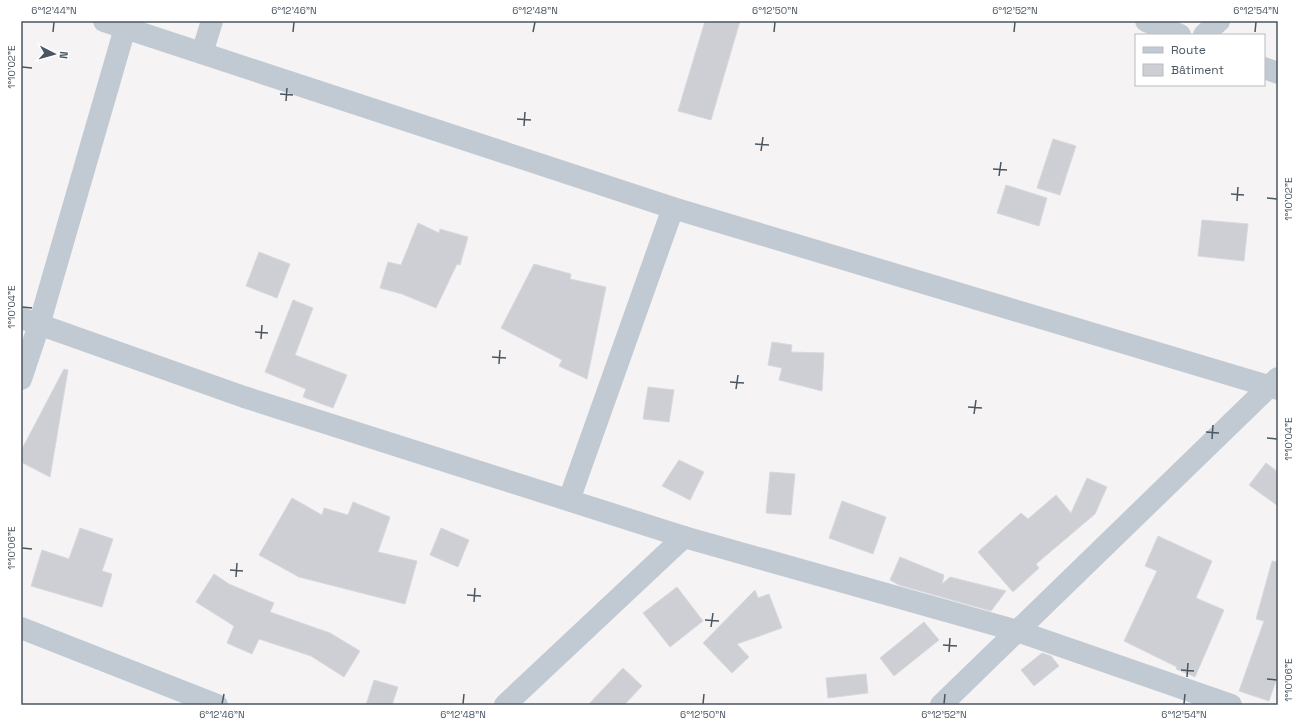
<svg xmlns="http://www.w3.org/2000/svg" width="1299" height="726" viewBox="0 0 1299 726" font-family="'Space Grotesk',sans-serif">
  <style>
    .building { fill: #cdcfd5; stroke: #d7d9de }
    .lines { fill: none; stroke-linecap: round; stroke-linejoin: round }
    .minor { stroke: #c1cad2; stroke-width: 22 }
    .ticks { fill: none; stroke: #4a5661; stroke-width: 1.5 }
    .neatline { fill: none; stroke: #4a5661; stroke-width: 1.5 }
    .ticks-label { font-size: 10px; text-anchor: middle; fill: #4a5661 }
  </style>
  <rect width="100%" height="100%" fill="#f5f3f3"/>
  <g class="building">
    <path d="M705 21H740L711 120 678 111Z"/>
    <path d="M1053 139 1076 146 1060 195 1037 188Z"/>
    <path d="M1006 185 1047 198 1039 226 997 213Z"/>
    <path d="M1202 220 1248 224 1244 261 1198 256Z"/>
    <path d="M418 223 439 233 440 229 468 237 460 265 457 264 436 308 402 294 380 288 388 262 401 265Z"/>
    <path d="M259 252 290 264 277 298 246 286Z"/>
    <path d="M534 264 571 274 570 279 606 287 587 379 559 366 562 360 501 328Z"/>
    <path d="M293 300 313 308 295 355 347 375 333 408 303 397 306 389 265 372Z"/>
    <path d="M772 342 792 345 791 352 824 353 822 391 779 380 782 368 768 365Z"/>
    <path d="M64 369 68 370 50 477 21 462V451Z"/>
    <path d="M648 387 674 390 669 422 643 419Z"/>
    <path d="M679 460 704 472 690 500 662 486Z"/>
    <path d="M1266 463 1278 472V506L1249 485Z"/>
    <path d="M770 472 795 474 791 515 766 513Z"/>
    <path d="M1087 478 1107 487 1095 514 1036 564 1039 568 1013 592 978 552 1021 513 1028 519 1056 495 1071 513Z"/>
    <path d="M292 498 322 515 324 508 348 515 353 502 390 517 378 552 417 561 405 604 299 577 259 555Z"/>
    <path d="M842 501 886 517 873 554 829 538Z"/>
    <path d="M80 528 113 539 102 571 112 574 102 607 31 586 42 550 69 559Z"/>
    <path d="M441 528 469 540 458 567 430 555Z"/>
    <path d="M1158 536 1212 561 1196 598 1224 610 1195 677 1176 669 1177 667 1124 641 1157 571 1145 566Z"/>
    <path d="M900 557 944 575 942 584 950 577 1006 591 991 611 899 585 890 580Z"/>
    <path d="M1272 561 1278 562V675L1269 701 1239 691 1264 621 1256 619Z"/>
    <path d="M214 574 229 584 274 603 270 612 330 633 360 651 344 677 311 656 259 639 252 654 227 643 234 626 196 602Z"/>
    <path d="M677 587 703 621 670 647 643 613Z"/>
    <path d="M755 590 758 598 769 594 782 628 737 644 749 657 732 673 703 643Z"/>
    <path d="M924 622 939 640 894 676 880 658Z"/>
    <path d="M1042 653 1051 656 1059 666 1034 686 1021 670Z"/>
    <path d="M623 668 642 686 624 705H588Z"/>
    <path d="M866 674 868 693 828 698 826 678Z"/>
    <path d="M374 680 398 687 392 705H366Z"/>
  </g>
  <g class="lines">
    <g class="minor">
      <path d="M104 21 673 208 1278 389"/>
      <path d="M1146 21 1180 35"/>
      <path d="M1204 35 1219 21"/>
      <path d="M202 53 212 21"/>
      <path d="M1264 68 1278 73"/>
      <path d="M21 318 244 397 684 537 1017 631 1231 705"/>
      <path d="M21 379 39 325 125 28"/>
      <path d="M569 500 673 208"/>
      <path d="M21 628 217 705"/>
      <path d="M505 705 684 537"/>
      <path d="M941 705 1278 378"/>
    </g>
  </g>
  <path class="ticks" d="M53 32 54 22M293 32 294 22M533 32 535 22M774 32 775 22M1014 32 1015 22M1255 32 1256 22M22 67 32 68M280 94 293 95M286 101 287 88M517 119 531 120M524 126 525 112M755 144 769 145M761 151 763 137M993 169 1007 170M999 176 1001 162M1231 194 1244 195M1267 198 1277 199M1237 201 1238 187M22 307 32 308M255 332 268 333M261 339 262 325M492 357 506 358M499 364 500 350M730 382 744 383M736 389 738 375M968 407 982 408M974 414 976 400M1206 432 1219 433M1267 438 1277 439M1212 439 1213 425M22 548 32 549M230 570 243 571M236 577 237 563M467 595 481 596M474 602 475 588M705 620 719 621M711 627 713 613M943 645 957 646M949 652 950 638M1181 670 1194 671M1187 677 1188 663M1267 679 1277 680M222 704 224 694M463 704 464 694M703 704 704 694M944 704 945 694M1184 704 1185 694"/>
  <rect width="1299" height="726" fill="none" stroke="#ffffff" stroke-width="44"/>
  <rect x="1135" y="34" width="130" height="52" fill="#ffffff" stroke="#b7bbc0"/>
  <rect x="1143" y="47" width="20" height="6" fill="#c1cad2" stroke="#b7bbc0"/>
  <text x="1171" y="54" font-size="12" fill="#4a5661">Route</text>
  <rect x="1143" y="64" width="20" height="12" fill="#cdcfd5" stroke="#b7bbc0"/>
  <text x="1171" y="74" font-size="12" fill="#4a5661">Bâtiment</text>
  <g transform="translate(54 54) rotate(96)" stroke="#ffffff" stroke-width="3" paint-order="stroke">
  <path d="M0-3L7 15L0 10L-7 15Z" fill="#4a5661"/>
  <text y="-6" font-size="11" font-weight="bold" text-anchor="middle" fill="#4a5661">N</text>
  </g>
  <rect x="22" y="22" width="1255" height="682" class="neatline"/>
  <g class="ticks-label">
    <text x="54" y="14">6°12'44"N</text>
    <text x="294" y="14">6°12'46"N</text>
    <text x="535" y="14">6°12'48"N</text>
    <text x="775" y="14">6°12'50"N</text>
    <text x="1015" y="14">6°12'52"N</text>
    <text x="1256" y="14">6°12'54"N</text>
    <text transform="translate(11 67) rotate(-90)" y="4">1°10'02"E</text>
    <text transform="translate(1288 199) rotate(-90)" y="4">1°10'02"E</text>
    <text transform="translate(11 307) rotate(-90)" y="4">1°10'04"E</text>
    <text transform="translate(1288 439) rotate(-90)" y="4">1°10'04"E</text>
    <text transform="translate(11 548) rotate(-90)" y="4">1°10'06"E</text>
    <text transform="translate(1288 680) rotate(-90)" y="4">1°10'06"E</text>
    <text x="222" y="718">6°12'46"N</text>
    <text x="463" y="718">6°12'48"N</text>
    <text x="703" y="718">6°12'50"N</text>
    <text x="944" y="718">6°12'52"N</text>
    <text x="1184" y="718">6°12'54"N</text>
  </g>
</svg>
